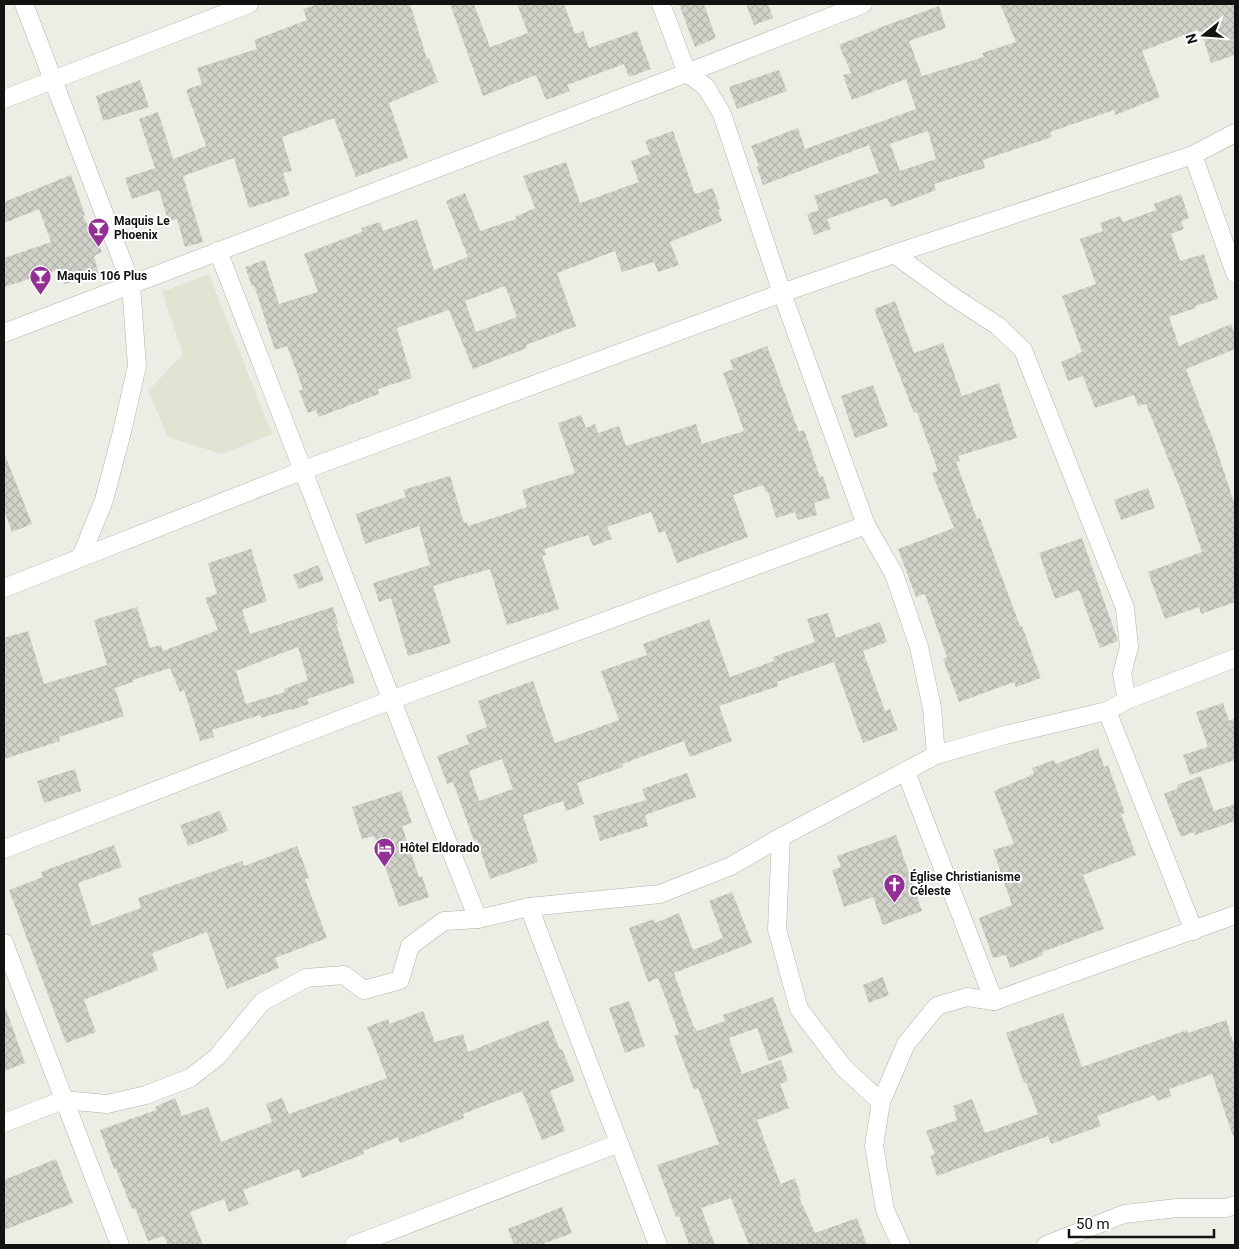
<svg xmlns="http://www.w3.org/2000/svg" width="1239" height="1249" viewBox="0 0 1239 1249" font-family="Roboto,sans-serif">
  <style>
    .built { fill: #e1e4d3 }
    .building { fill: url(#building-cross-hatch); fill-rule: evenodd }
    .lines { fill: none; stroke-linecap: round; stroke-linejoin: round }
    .minor-casing { stroke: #b2b4ab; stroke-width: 19 }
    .minor { stroke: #fff; stroke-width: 18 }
    .labels { text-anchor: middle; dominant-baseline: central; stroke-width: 4; stroke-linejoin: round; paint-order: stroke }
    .poi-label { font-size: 12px; font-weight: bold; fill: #121310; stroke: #fff; text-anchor: start }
  </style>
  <defs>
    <pattern id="building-cross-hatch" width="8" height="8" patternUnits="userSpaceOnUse" patternTransform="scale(1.25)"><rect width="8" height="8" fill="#d0d2c9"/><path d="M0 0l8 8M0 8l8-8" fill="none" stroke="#b2b3ac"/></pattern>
  </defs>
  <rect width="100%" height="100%" fill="#eceee5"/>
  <path class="built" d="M209 274 272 434 222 454 168 437 148 391 183 354 162 292Z"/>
  <g class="building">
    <path d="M318 4H410L427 59 429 58 438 82 389 103 408 158 356 177 334 118 282 137 292 171 283 173 290 195 249 208 234 158 183 176 203 242 185 247 177 219 168 221 159 190 132 199 125 178 155 168 139 119 158 112 173 159 206 146 186 90 202 84 197 68 257 49 254 40 307 20 303 9Z"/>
    <path d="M450 4H474L490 47 528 33 517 4H564L575 34 583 31 589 48 637 31 651 69 629 77 624 64 567 85 570 91 546 100 536 75 483 96Z"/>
    <path d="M679 4H704L716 38 695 47Z"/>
    <path d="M746 4H768L773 18 754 25Z"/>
    <path d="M1000 4H1235V55L1211 63 1201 31 1199 32 1198 30 1142 51 1160 97 1115 115 1114 110 1050 132 1052 137 983 160 985 168 934 184 936 190 910 200 891 207 887 198 827 219 831 229 814 235 807 214 819 210 814 196 879 173 869 145 763 185 757 167 759 166 751 146 798 128 805 149 916 109 906 79 852 100 843 75 851 73 839 45 887 25 939 6 946 28 909 41 922 76 984 57 982 53 1016 42ZM928 131 936 159 900 171 890 144Z"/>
    <path d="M779 70 787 91 737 109 729 87Z"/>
    <path d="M140 80 149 107 103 121 96 96Z"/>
    <path d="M673 131 695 194 713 188 720 209 718 210 722 221 670 242 679 265 658 272 654 262 622 272 615 251 557 273 576 326 526 345 527 348 473 369 449 310 397 328 412 378 378 389 379 394 319 417 316 410 308 413 299 391 303 389 287 346 275 350 254 285 252 286 245 267 265 260 279 304 318 292 304 254 362 232 361 228 380 222 383 231 417 219 434 270 468 257 446 201 465 193 480 231 516 219 515 217 535 208 523 176 566 162 580 203 639 182 631 161 650 154 645 141ZM505 286 517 317 476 332 465 301Z"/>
    <path d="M71 175 85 215 83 216 102 252 94 256 99 275 64 284 60 269 4 287V258L51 242 39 209 4 223V202Z"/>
    <path d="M1181 194 1189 218 1181 221 1184 229 1171 234 1180 261 1204 254 1218 299 1195 306 1196 308 1169 317 1179 346 1231 324 1235 334V349L1186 369 1209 430H1210L1235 505V602L1201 614 1199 607 1165 619 1148 572 1202 552 1183 496 1146 404 1138 406 1134 395 1095 408 1083 376 1068 381 1061 362 1076 356V354L1082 352 1062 296 1096 284 1080 239 1103 231 1100 223 1120 216 1123 222 1156 210 1154 204Z"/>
    <path d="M895 301 914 353 943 343 962 396 999 383 1017 438 958 456 960 461 956 462 977 519 980 518 1020 626H1022L1041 678 1016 687 1014 682 959 702 943 659 947 657 925 594 916 597 898 549 954 528 932 473 938 471 917 412 914 413 874 309Z"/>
    <path d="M767 346 799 432 804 430 820 477 823 476 830 498 814 503 817 515 798 520 795 512 776 518 768 492H766L763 485 733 495 748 537 677 563 665 531 659 533 651 512 607 527 612 539 593 546 588 535 544 549 546 555 542 556 559 609 507 625 490 569 433 586 451 643 408 656 391 598 379 602 373 583 430 565 419 526 365 544 356 514 406 497 403 490 450 476 464 523 467 522 468 526 527 507 522 490 575 473 558 423 581 415 586 428 595 424 598 433 619 426 626 446 696 424 702 444 744 431 723 373 733 369 730 360Z"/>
    <path d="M873 385 888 426 855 438 841 396Z"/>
    <path d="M4 455H5L32 524 12 532 4 510Z"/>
    <path d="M1148 488 1155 508 1121 520 1114 500Z"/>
    <path d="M1082 538 1118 641 1100 648 1079 590 1055 599 1039 553Z"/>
    <path d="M251 549 267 601 242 610 250 634 333 607 338 623 336 624 355 683 307 699 309 704 292 710 291 709 261 718 260 715 212 730 214 737 200 741 184 690 180 692 170 668 133 680V682L115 688 124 716 59 737 60 741 4 759V638L28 631 44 684 107 665 94 620 137 607 150 648 161 645 163 651 218 630 205 598 217 594 208 563ZM298 647 308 680 284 689 285 692 246 704 236 671Z"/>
    <path d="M318 565 324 580 299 589 293 575Z"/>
    <path d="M828 613 836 638 880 622 887 642 863 651 885 711 890 709 898 730 863 743 834 662 777 682 778 686 719 706 732 741 690 757 684 741 622 764 623 767 577 783 584 804 566 811 563 801 523 815 538 862 490 879 477 840 474 841 453 782 447 784 437 756 469 744 466 735 487 727 478 701 533 681 555 743 619 720 601 671 647 655 643 644 709 619 730 677 774 661 773 657 815 642 807 619ZM502 759 513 789 479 801 469 771Z"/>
    <path d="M1223 703 1229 721 1235 718V760L1190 775 1183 755 1208 747 1196 712Z"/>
    <path d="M1098 748 1104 767 1108 765 1125 813 1121 814 1136 855 1083 875 1104 929 1042 952 1043 955 1010 968 1006 955 993 958 979 918 1012 905 993 850 1014 844 994 791 1034 774 1032 768 1054 760 1056 764Z"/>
    <path d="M75 769 81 791 44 803 37 781Z"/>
    <path d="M687 773 696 797 645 815 648 826 600 841 593 816 646 800 642 789Z"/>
    <path d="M1201 776 1214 811 1235 804V821L1195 835 1194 832 1181 837 1164 794 1178 788 1177 785Z"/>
    <path d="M401 791 412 823 402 826 419 877 422 876 429 897 399 907 374 836 362 839 352 807Z"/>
    <path d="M220 811 228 831 188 846 180 825Z"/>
    <path d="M896 835 922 911 883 925 873 897 844 907 832 870 841 867 837 856Z"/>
    <path d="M114 845 122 867 78 883 92 926 141 908 138 898 242 861 244 866 297 846 309 878 305 879 327 938 275 958 279 968 227 989 207 932 152 953 158 970 84 1000 96 1032 66 1043 9 890 43 877 41 872Z"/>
    <path d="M732 892 752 943 674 973 694 1028 695 1027 697 1031 725 1021 723 1015 773 997 793 1052 769 1061 757 1028 729 1038 742 1074 781 1060 788 1081 780 1084 789 1108 757 1120 779 1180 781 1184 795 1178 801 1196 799 1197 815 1233 857 1218 867 1245H749L731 1198 701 1208 715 1245H689L679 1216 676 1217 657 1165 719 1144 698 1088 694 1090 674 1036 679 1034 658 978 648 982 629 928 654 919 655 923 679 913 693 950 723 938 709 901Z"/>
    <path d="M883 977 889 995 869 1003 863 985Z"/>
    <path d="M629 1001 645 1046 625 1053 609 1008Z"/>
    <path d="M4 1009H6L25 1063 4 1071Z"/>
    <path d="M423 1011 435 1042 463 1034 468 1052 548 1020 560 1050 562 1049 575 1081 550 1091 565 1131 542 1140 522 1091 463 1114 464 1118 400 1143 398 1137 363 1151 364 1154 302 1178 299 1169 243 1190 249 1204 229 1212 224 1199 190 1212 203 1245H168L164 1236 148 1241 135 1208 132 1209 116 1169H114L100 1130 156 1110 155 1107 175 1098 182 1116 208 1107 221 1142 272 1122 266 1104 282 1098 289 1114 387 1078 367 1027 388 1019 390 1024Z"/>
    <path d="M1063 1013 1082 1067 1187 1030 1188 1033 1226 1020 1235 1047V1135L1233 1136 1212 1074 1169 1089 1172 1096 1157 1101 1155 1095 1097 1116 1101 1126 1051 1144 1048 1136 937 1176 930 1156 935 1154 926 1131 957 1120 953 1106 972 1099 985 1133 1038 1114 1026 1082 1024 1083 1006 1033Z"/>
    <path d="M56 1159 73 1203 4 1230V1180Z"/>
    <path d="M562 1207 572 1233 540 1245H514L508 1229Z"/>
  </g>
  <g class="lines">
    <defs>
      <g id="minor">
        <path d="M24 4 131 284 137 366 122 432 104 500 81 557"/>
        <path d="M661 4 687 73 706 87 722 114 782 293 866 525 894 574 919 647 932 708 936 755"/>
        <path d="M4 99 249 4"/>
        <path d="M1193 155 1235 273"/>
        <path d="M218 251C305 474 389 697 478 919"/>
        <path d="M894 254 952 296 998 326 1023 350 1125 608 1129 647 1122 674 1127 700"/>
        <path d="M4 333 687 73 863 4"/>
        <path d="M4 588 304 470 782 293 894 254 1193 155 1235 133"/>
        <path d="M1107 711 1194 931"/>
        <path d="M906 772 994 1001"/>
        <path d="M781 837 777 929 799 1009 844 1068 881 1102 874 1146 885 1210 901 1245"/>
        <path d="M4 849 391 700 866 525"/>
        <path d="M529 907 658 1245"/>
        <path d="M4 943 120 1245"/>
        <path d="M881 1102 906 1044 937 1006 967 997 994 1001 1235 915"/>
        <path d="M4 1123 63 1100 107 1104 146 1095 190 1078 217 1057 262 1002 306 978 344 975 364 990 400 980 410 946 444 921 478 919 529 907 660 894 731 866 781 837 936 755 1005 735 1107 711 1127 700 1235 658"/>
        <path d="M354 1245 619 1143"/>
        <path d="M1046 1245 1124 1214 1177 1208H1226L1235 1205"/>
      </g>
    </defs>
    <use href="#minor" class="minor-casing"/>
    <use href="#minor" class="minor"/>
  </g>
  <defs>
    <symbol id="bar-pin" viewBox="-11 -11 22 30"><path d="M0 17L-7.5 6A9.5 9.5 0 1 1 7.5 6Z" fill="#933096" stroke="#fff"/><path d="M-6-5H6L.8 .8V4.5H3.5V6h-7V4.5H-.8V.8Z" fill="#fff"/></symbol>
    <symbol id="hotel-pin" viewBox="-11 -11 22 30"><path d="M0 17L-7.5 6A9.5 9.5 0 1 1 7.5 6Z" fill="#933096" stroke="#fff"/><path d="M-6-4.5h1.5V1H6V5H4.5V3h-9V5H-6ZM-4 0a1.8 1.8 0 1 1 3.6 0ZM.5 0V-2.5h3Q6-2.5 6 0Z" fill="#fff"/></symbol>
    <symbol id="church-pin" viewBox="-11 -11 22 30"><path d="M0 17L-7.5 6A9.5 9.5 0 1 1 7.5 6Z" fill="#933096" stroke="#fff"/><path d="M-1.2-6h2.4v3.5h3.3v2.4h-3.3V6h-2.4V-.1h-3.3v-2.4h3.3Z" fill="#fff"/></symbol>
  </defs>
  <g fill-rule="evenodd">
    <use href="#bar-pin" x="86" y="216" width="25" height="34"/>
    <use href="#bar-pin" x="28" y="264" width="25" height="34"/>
    <use href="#hotel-pin" x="372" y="836" width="25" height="34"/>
    <use href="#church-pin" x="882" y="872" width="25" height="34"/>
  </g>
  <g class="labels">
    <g class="poi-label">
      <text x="114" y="221">Maquis Le<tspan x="114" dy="14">Phoenix</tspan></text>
      <text x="57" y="276">Maquis 106 Plus</text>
      <text x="400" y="848">Hôtel Eldorado</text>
      <text x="910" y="877">Église Christianisme<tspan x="910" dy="14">Céleste</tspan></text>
    </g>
  </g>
  <rect width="1239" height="1249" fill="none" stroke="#121310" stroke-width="10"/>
  <g transform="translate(1204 35) rotate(253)" stroke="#ffffff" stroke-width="4" paint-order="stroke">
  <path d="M0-4L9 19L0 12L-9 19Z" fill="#121310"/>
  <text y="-8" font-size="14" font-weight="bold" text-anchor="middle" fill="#121310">N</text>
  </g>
  <path d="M1069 1229v8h145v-8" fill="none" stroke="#121310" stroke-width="2.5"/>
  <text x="1076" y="1229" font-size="15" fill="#121310" stroke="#ffffff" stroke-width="4" paint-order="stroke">50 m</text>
</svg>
